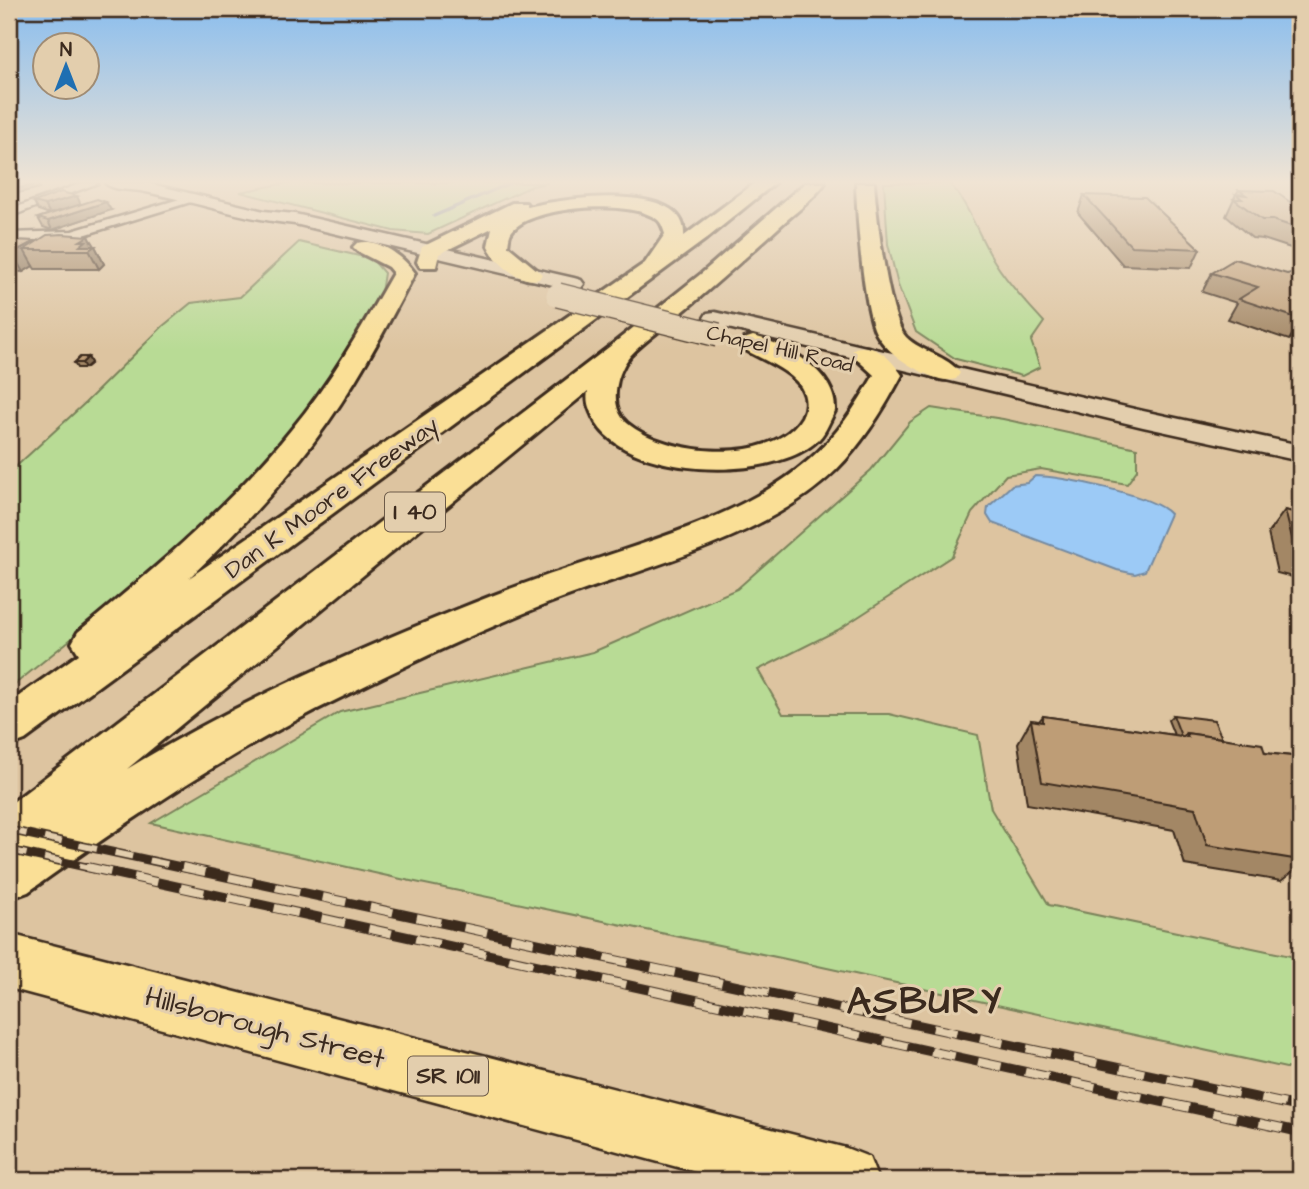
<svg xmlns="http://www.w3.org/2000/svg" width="1309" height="1189" viewBox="0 0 1309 1189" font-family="'Architects Daughter',sans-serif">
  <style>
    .green { fill: #b8db95; stroke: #7a825a; stroke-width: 2 }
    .water { fill: #9ccaf6; stroke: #758aa0; stroke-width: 2 }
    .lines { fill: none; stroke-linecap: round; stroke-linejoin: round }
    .stream { stroke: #758aa0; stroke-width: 3.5 }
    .street-casing { stroke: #3b2a1e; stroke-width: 5 }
    .secondary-casing { stroke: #3b2a1e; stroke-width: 5 }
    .primary-casing { stroke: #3b2a1e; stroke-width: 5 }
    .highway-casing { stroke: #3b2a1e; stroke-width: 6 }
    .street { fill: #e3cead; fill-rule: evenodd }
    .secondary { fill: #e3cead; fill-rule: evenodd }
    .primary { fill: #fadf96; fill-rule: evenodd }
    .highway { fill: #fadf96; fill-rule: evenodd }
    .rail-far1-casing { stroke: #3b2a1e; stroke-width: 9 }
    .rail-casing { stroke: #3b2a1e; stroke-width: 10 }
    .rail-far1 { stroke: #e3cead; stroke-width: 6; stroke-dasharray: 18; stroke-linecap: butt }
    .rail { stroke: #e3cead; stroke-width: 8; stroke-dasharray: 24; stroke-linecap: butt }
    .secondary-bridge-casing { stroke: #3b2a1e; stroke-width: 26; stroke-linecap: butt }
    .secondary-bridge { stroke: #e3cead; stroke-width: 23 }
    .wall { fill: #a38765; stroke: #3b2a1e; stroke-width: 2 }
    .shaded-wall { fill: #856e53; stroke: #3b2a1e; stroke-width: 2 }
    .building { fill: #be9d76; stroke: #3b2a1e; stroke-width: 2 }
    .labels { text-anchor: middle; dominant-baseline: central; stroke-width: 6; stroke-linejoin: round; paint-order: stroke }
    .far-street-label { font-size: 21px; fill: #3b2a1e; stroke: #e3cead }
    .shield { fill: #e3cead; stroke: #6d5b49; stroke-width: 2 }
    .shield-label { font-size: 23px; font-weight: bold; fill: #3b2a1e }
    .street-label { font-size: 24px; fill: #3b2a1e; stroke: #e3cead }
    .near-street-label { font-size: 28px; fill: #3b2a1e; stroke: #e3cead }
    .near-district-label { font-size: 38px; font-weight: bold; letter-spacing: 2px; fill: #3b2a1e; stroke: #e3cead }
  </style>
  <rect width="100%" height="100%" fill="#ddc4a0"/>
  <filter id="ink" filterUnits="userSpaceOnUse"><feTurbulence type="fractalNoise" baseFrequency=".0143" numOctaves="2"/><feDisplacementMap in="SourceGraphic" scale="14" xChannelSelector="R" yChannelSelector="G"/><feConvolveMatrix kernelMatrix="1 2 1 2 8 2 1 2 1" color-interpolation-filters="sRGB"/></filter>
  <g filter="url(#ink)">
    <g class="green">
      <path d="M287 183H548L532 186 428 234 393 231 240 192Z"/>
      <path d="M884 183H949C968 203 976 230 990 254 1004 279 1025 301 1044 322L1031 341 1040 367 1022 376 956 359 916 332 898 285 888 244Z"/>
      <path d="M299 242 372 259 384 273 381 293 307 413 243 488 147 578 9 689V473L85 403 163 326 191 303 240 297Z"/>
      <path d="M931 408 1003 419 1137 448V470L1127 484 1041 469 1006 475 972 513 952 556 838 630 758 670 783 714H889L978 735 991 809 1049 905 1300 958V1071L781 958 401 879 151 823 340 712 593 652 737 589 871 470 910 422Z"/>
    </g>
    <path class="water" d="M1035 476C1061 476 1154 495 1170 514L1145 571 1135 574 1117 570 992 523 987 515 988 507 1012 485 1027 483Z"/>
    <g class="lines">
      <path class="stream" d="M434 216 510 183"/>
      <defs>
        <g id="street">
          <path d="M82 183H98L9 217V210Z"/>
          <path d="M193 195 197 196V200L74 238 57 241H9V233L72 231Z"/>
        </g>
        <g id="secondary">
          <path d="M105 183H147L264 211 295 214 574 278 581 280 584 284 581 288 574 290 295 224C242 219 193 201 141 191 130 189 114 191 105 183Z"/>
          <path d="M715 312 1143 411 1300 445V461L1143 427 707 323 704 318 707 313Z"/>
        </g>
        <path id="primary" d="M9 934 846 1148 869 1157 878 1180H726L9 988Z"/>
        <g id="highway">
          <path d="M755 183H775L706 239 25 740 9 746V703L79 654 72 643 78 632C153 570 229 507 291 430 331 382 362 327 393 273L388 267 357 251 353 247 357 243C378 237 404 257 415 273 384 332 353 390 313 443 276 492 233 536 189 578L645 263 665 234C663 228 662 224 658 220 632 199 541 206 516 227 509 232 509 238 508 246L542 274 539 279C520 284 496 263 488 246L492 228 439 254 436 267H420L417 262 422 247 512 203H526L528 207C560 199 688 180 684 236Z"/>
          <path d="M805 183H825C813 200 794 213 779 227 745 258 711 289 675 318 661 330 643 342 630 356 616 373 608 407 627 423 666 456 773 466 802 417 807 408 807 397 801 387 789 369 762 360 744 349L740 344 744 339 753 336C786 344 837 372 835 411 830 420 826 432 819 439 775 484 620 479 593 417 589 408 586 402 588 391L127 769C232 705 346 654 461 608 507 589 553 573 600 558 672 534 752 510 810 459 837 436 856 406 874 375L851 354 855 348C876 343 891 359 902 375 884 409 863 443 836 470 763 541 642 567 549 603 479 631 410 663 342 697 230 751 129 820 28 892L9 899V805L609 347 702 273Z"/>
          <path d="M856 183H874C876 212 888 318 906 337 921 352 948 356 960 373L956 379C942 382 933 377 920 371 903 362 885 350 876 333 863 306 857 215 856 183Z"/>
        </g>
      </defs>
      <use href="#street" class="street-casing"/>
      <use href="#secondary" class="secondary-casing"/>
      <use href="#primary" class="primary-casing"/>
      <use href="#highway" class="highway-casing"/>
      <use href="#street" class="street"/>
      <use href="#secondary" class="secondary"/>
      <use href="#primary" class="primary"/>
      <use href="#highway" class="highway"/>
      <defs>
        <g id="rail-far1">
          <path d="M9 830 190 869"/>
          <path d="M9 850 95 869"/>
        </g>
        <g id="rail">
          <path d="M87 867 1300 1132"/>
          <path d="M182 867 1300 1107"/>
        </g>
      </defs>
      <use href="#rail-far1" class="rail-far1-casing"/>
      <use href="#rail" class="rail-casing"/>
      <use href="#rail-far1" class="rail-far1"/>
      <use href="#rail" class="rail"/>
      <defs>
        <path id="secondary-bridge" d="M558 295 718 335"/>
      </defs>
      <use href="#secondary-bridge" class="secondary-bridge-casing"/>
      <use href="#secondary-bridge" class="secondary-bridge"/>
    </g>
    <g class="wall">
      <path d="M1239 190 1300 209V251L1263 239 1252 238 1226 216 1236 194Z"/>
      <path d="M1084 195 1200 249 1191 268 1123 265 1078 213Z"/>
      <path d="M34 202 81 204 111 210 52 230 43 227 38 218 50 214 38 210Z"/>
      <path d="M88 236 90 241 95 246 104 264 99 269H35L33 266 23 272 9 271V240L35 241 36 242Z"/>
      <path d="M1300 272V332L1289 340 1228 319 1237 303 1202 292 1212 273 1287 274Z"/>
      <path d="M88 357 91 363 85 368H77L74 363Z"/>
      <path d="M1285 510 1300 514V579L1277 573 1268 533Z"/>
      <path d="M1173 715 1222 738 1265 753 1300 757V866L1281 881 1185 865 1174 830 1027 804 1018 743 1031 720 1039 721 1043 716 1174 735 1168 720Z"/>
    </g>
    <g class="shaded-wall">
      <path d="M38 184 40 188 9 195V190Z"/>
      <path d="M77 196 81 205 50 214 45 205Z"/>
      <path d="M106 202 111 210 52 230 48 221Z"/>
      <path d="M88 236 91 242 92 241 95 246 104 264 99 269 89 250 80 246V241Z"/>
      <path d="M35 241 40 250H24L33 266 23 272 12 253Z"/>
      <path d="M1300 322V332L1289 340Z"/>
      <path d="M88 357 91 363 85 368 82 363Z"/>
      <path d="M9 420 14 428 9 431Z"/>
    </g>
    <g class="building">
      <path d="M9 183H35L38 184 9 190Z"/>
      <path d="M1239 190 1274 191 1300 209V229L1273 220H1262L1234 199H1242L1236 194 1246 195Z"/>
      <path d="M61 192 77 196 45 205 34 202Z"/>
      <path d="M1084 195 1145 197 1200 249 1131 246Z"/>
      <path d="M97 199 106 202 48 221 38 218Z"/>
      <path d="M62 234 88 236 80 241H86L80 246H95L89 250H24L47 235Z"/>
      <path d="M9 240 35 241 12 253 9 252Z"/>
      <path d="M1235 259 1287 274 1300 272V319L1239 299 1258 287 1212 273Z"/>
      <path d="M80 357H88L82 363H74Z"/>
      <path d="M1285 510 1300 514V551L1295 550Z"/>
      <path d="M1173 715 1214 720 1222 738 1186 733 1183 737 1181 736Z"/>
      <path d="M1043 716 1188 737 1186 733 1262 744 1265 753 1300 757V826L1294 825 1300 842V860L1207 845 1195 808 1042 782 1031 720 1043 722Z"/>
    </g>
  </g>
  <linearGradient id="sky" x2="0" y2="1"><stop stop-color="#89bdee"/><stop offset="0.52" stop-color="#f0e4d4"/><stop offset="1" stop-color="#f0e4d4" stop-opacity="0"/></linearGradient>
  <rect width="1309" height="350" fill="url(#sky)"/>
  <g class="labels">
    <g class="far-street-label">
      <text transform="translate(780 349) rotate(13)">Chapel Hill Road</text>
    </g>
    <g class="shield">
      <rect x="385" y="492.5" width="60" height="39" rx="5"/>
      <rect x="408" y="1056.5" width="80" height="39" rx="5"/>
    </g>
    <g class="shield-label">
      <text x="415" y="512">I 40</text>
      <text x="448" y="1076">SR 1011</text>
    </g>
    <g class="street-label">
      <text transform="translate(332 498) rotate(-36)">Dan K Moore Freeway</text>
    </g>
    <g class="near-street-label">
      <text transform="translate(265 1028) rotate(15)">Hillsborough Street</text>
    </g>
    <g class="near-district-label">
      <text x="925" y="1002">ASBURY</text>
    </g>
  </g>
  <rect width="1309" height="1189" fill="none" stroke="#e3cead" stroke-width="35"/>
  <rect x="18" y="18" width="1274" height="1154" fill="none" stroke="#3b2a1e" stroke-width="2.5" filter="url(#ink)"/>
  <g transform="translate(66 66)"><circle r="33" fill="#e3cead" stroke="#a08c74" stroke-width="2"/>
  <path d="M0-5L12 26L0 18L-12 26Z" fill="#1f6fb2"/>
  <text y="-10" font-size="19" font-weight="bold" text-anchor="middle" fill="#3b2a1e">N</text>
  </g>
</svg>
